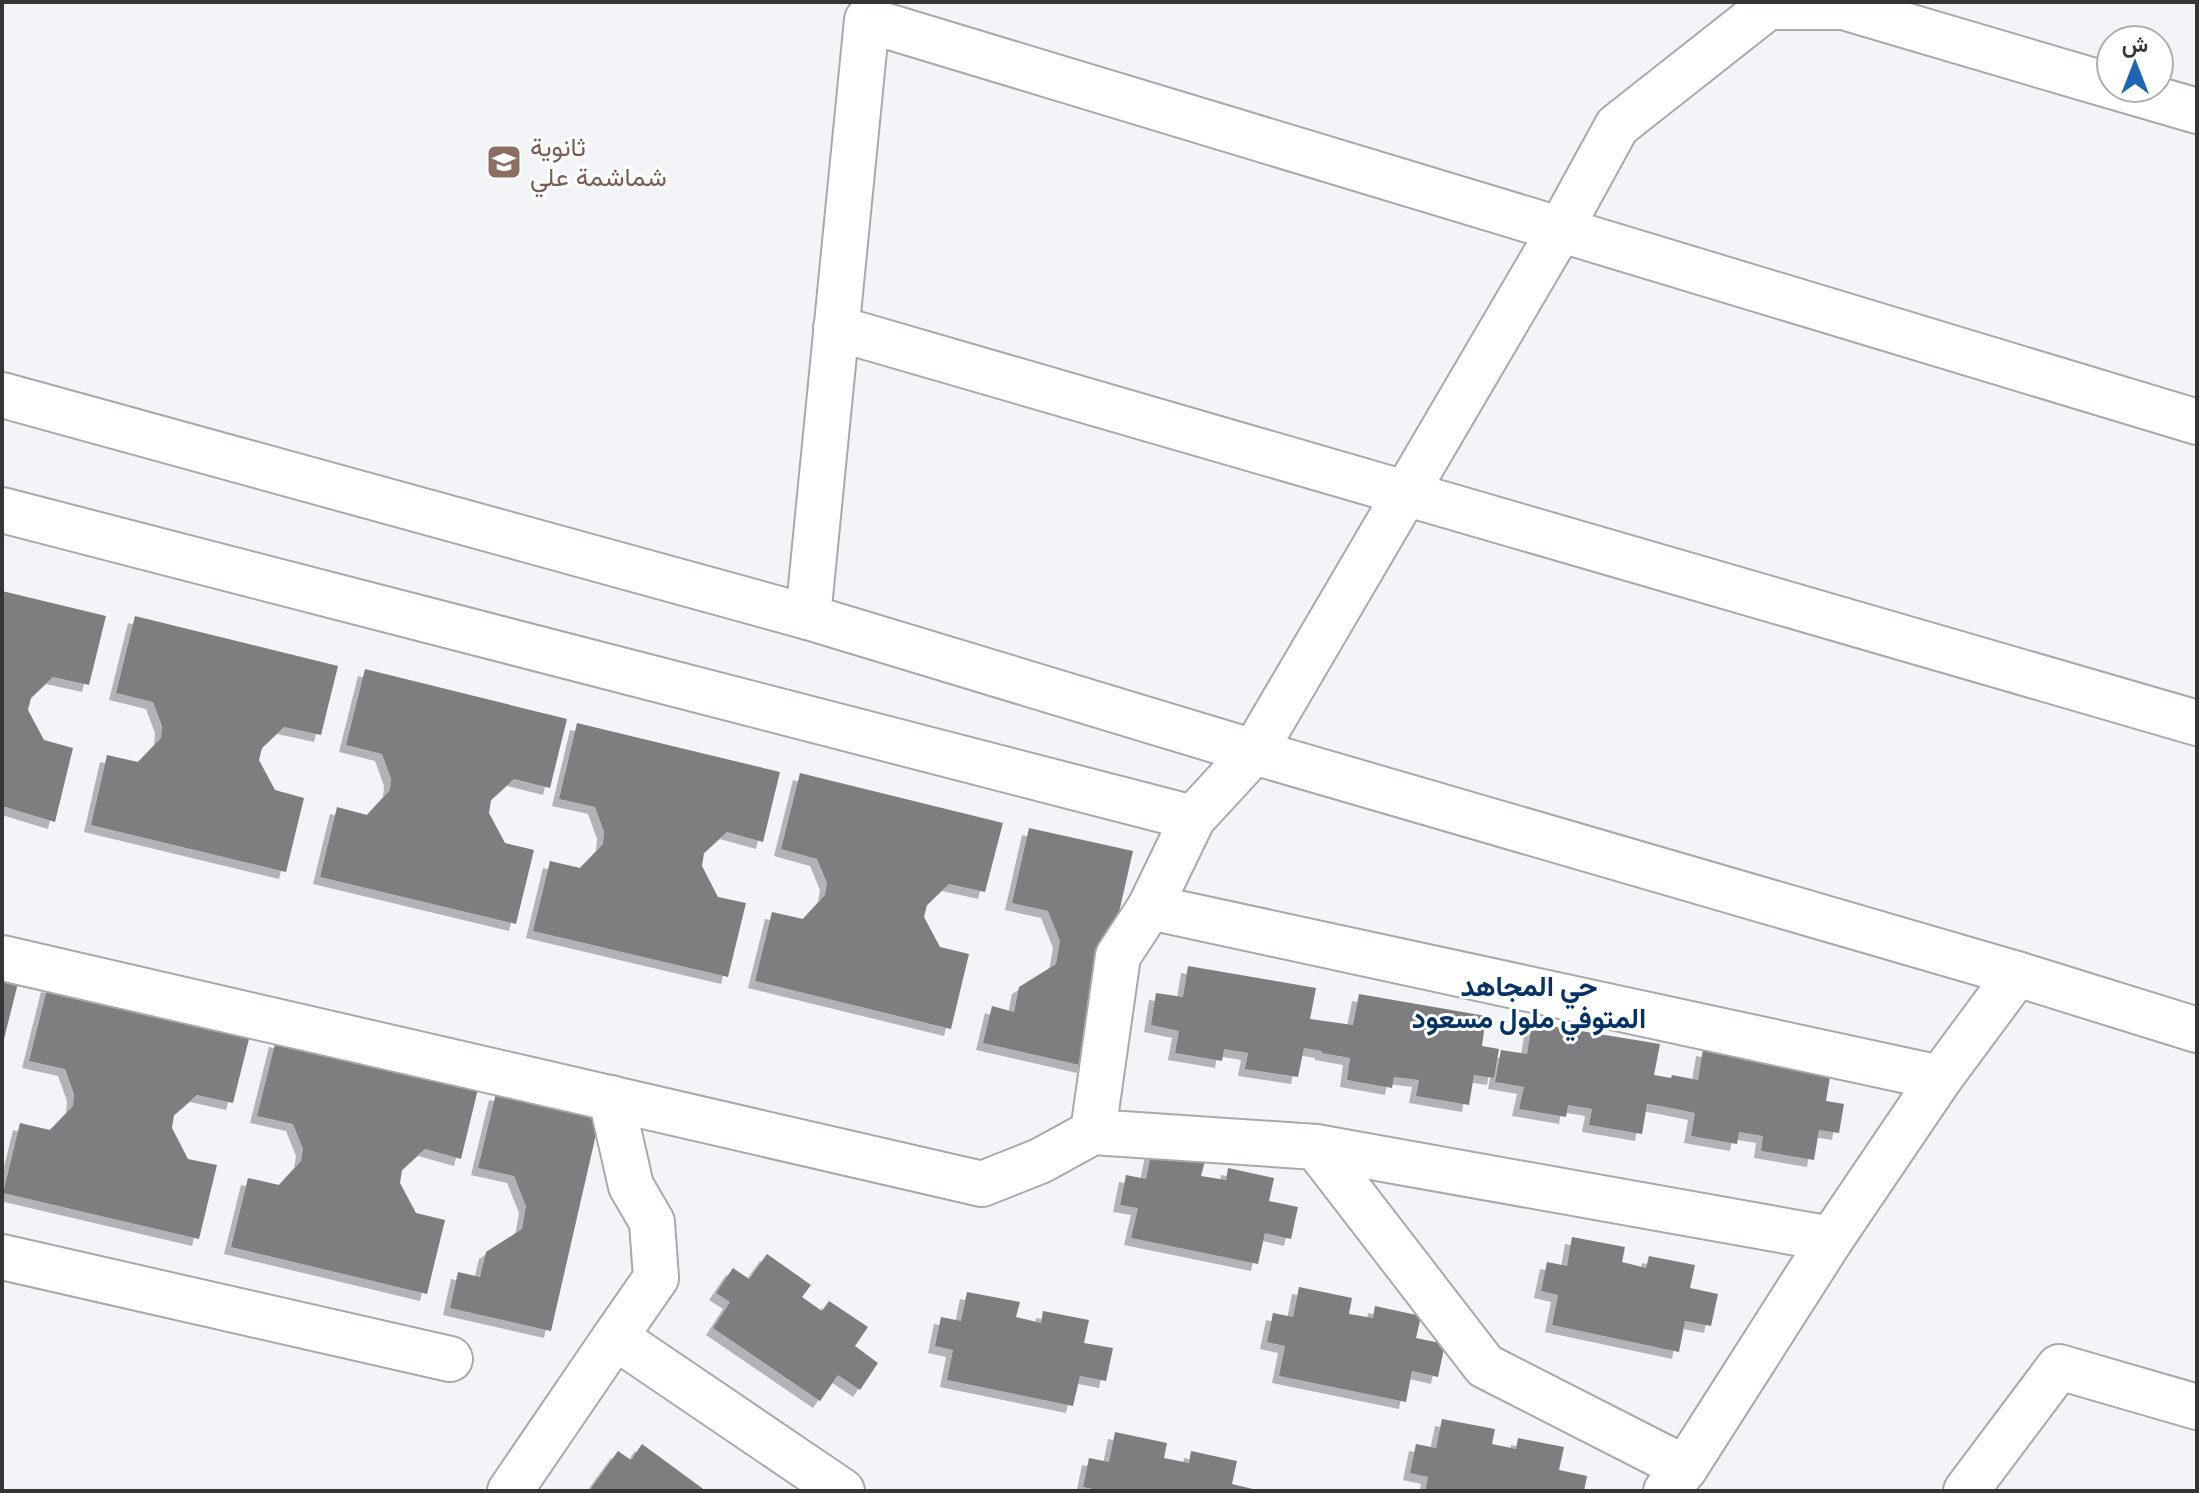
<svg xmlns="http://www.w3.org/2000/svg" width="2199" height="1493" viewBox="0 0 2199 1493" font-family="Poppins,Vazirmatn,sans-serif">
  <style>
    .building { fill: #7e7e81; filter: url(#shadow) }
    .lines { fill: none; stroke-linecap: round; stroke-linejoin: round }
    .minor-casing { stroke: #a7a9ac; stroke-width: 48 }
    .minor { stroke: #fff; stroke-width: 44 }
    .labels { text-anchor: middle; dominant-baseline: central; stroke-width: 6; stroke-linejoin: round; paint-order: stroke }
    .education-label { font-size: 26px; fill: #785e54; stroke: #fff; text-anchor: start }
    .neighbourhood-label { font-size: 28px; font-weight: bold; fill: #053366; stroke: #fff }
  </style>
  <defs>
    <filter id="shadow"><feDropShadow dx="-7" dy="7" stdDeviation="0" flood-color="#0004"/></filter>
  </defs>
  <rect width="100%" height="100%" fill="#f3f4f8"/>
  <g class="building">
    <path d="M2 591 106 616 89 685 53 677 31 698 28 710 44 740 73 748 55 822 2 806Z"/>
    <path d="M135 616 338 666 321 735 284 727 262 748 259 760 275 790 304 798 286 872 91 825 107 755 138 762 161 738 162 726 153 702 116 693Z"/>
    <path d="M365 669 567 719 550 788 514 779 491 800 489 813 505 843 534 850 516 924 320 877 337 807 367 815 390 790 391 779 382 754 346 745Z"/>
    <path d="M577 723 780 772 763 842 727 832 704 853 702 866 718 897 746 903 728 977 533 931 550 861 580 868 603 844 604 832 595 807 559 799Z"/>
    <path d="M800 773 1003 823 985 892 949 884 927 905 924 917 940 947 969 954 951 1029 755 981 772 912 803 919 825 895 827 883 817 859 781 849Z"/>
    <path d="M1029 828 1133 851 1084 1066 983 1043 992 1006 1014 1012 1019 987 1056 964 1060 941 1048 911 1012 903Z"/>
    <path d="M1188 966 1316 988 1310 1019 1353 1025 1359 994 1486 1016 1482 1046 1499 1049 1494 1078 1474 1075 1469 1105 1416 1096 1419 1080 1394 1077 1392 1088 1347 1080 1350 1058 1322 1053V1051L1304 1048 1298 1077 1245 1069 1248 1053 1224 1049 1222 1061 1175 1053 1179 1031 1151 1025 1156 993 1183 997Z"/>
    <path d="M2 971 20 975 3 1043H2Z"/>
    <path d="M48 985 250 1035 233 1103 197 1095 174 1115 172 1128 188 1159 217 1165 199 1239 3 1193 20 1123 50 1130 73 1106 74 1094 65 1069 29 1061Z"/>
    <path d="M1532 1023 1660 1044 1654 1075 1671 1078 1672 1075 1698 1080 1703 1049 1831 1071 1826 1101 1844 1104 1839 1133 1819 1130 1814 1160 1761 1151 1763 1136 1739 1132 1737 1144 1691 1136 1695 1113 1666 1107 1647 1104 1642 1134 1589 1125 1592 1109 1568 1105 1566 1117 1519 1109 1524 1087 1495 1082 1501 1050 1527 1054Z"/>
    <path d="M276 1040 478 1089 461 1159 425 1149 402 1170 400 1183 416 1213 445 1220 427 1294 231 1247 248 1178 279 1185 301 1161 303 1149 293 1124 257 1116Z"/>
    <path d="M496 1093 600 1117 551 1331 450 1308 458 1272 480 1277 486 1252 522 1229 526 1206 514 1176 478 1168Z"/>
    <path d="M1152 1149 1205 1161 1201 1176 1226 1180 1228 1168 1274 1178 1269 1201 1298 1207 1291 1239 1265 1233 1258 1264 1131 1238 1138 1208 1120 1205 1126 1175 1146 1179Z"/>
    <path d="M1572 1237 1625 1247 1622 1262 1646 1268 1649 1256 1695 1265 1690 1288 1718 1294 1711 1326 1685 1321 1679 1352 1552 1325 1558 1295 1541 1291 1547 1262 1567 1266Z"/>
    <path d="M767 1254 811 1285 802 1297 822 1311 829 1301 868 1327 855 1346 878 1363 860 1390 838 1375 820 1401 713 1328 730 1302 716 1293 733 1268 749 1279Z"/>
    <path d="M1299 1287 1352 1298 1349 1314 1373 1318 1375 1306 1421 1316 1416 1338 1445 1344 1438 1377 1412 1371 1406 1402 1279 1376 1285 1346 1267 1342 1273 1313 1293 1317Z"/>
    <path d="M967 1292 1020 1302 1016 1317 1041 1323 1043 1311 1089 1320 1084 1343 1113 1348 1106 1381 1080 1376 1073 1406 947 1380 953 1350 935 1346 941 1317 961 1321Z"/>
    <path d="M1442 1419 1495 1429 1492 1444 1516 1449 1518 1438 1564 1447 1559 1470 1587 1476 1584 1491H1425L1428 1477 1410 1473 1416 1444 1436 1448Z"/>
    <path d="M1115 1432 1167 1443 1164 1458 1189 1463 1191 1451 1237 1461 1232 1484 1261 1491H1102L1083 1487 1089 1458 1109 1462Z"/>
    <path d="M642 1444 706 1491H589L618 1451 631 1460Z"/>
  </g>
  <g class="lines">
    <defs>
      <g id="minor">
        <path d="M2118 88 2197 111"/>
        <path d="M836 328 2197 723"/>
        <path d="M2 395 808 617"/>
        <path d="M2197 422 867 20 808 617 1254 752 2017 974 2197 1030"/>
        <path d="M2 510 1193 818"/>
        <path d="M1150 907 1940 1078"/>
        <path d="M2 958 982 1184 1040 1161 1093 1132"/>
        <path d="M611 1098 631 1186 652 1222 656 1278 615 1337"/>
        <path d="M1316 1147 1485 1366 1685 1468"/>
        <path d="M1831 1239 1316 1147 1093 1132 1118 956 1150 907 1193 818 1254 752 1560 230 1617 126 1768 7H1843L2111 86"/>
        <path d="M2 1257 450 1359"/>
        <path d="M510 1491 615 1337 842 1491"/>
        <path d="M1666 1491 1685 1468 1831 1239 1940 1078 2017 974"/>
        <path d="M1966 1491 2059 1367 2197 1407"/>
      </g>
    </defs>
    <use href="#minor" class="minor-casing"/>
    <use href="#minor" class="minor"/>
  </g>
  <defs>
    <symbol id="school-square" viewBox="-11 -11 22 22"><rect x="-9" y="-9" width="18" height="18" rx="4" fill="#8d6e63" stroke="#fff"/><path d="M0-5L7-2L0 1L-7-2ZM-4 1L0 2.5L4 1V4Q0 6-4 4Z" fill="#fff"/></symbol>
  </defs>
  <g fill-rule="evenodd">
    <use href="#school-square" x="484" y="142" width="40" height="40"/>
  </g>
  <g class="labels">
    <g class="education-label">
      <text x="530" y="147">ثانوية<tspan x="530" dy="30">شماشمة علي</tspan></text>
    </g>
    <g class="neighbourhood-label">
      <text x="1529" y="986">حي المجاهد<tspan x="1529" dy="32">المتوفي ملول مسعود</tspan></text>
    </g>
  </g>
  <rect width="2199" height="1493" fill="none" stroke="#343536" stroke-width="8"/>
  <g transform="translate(2135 64)"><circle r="38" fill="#ffffff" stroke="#aeaeaf" stroke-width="2"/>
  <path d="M0-6L14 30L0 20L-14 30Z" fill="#1e65b5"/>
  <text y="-12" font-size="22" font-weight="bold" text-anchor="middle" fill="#343536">ش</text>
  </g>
</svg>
